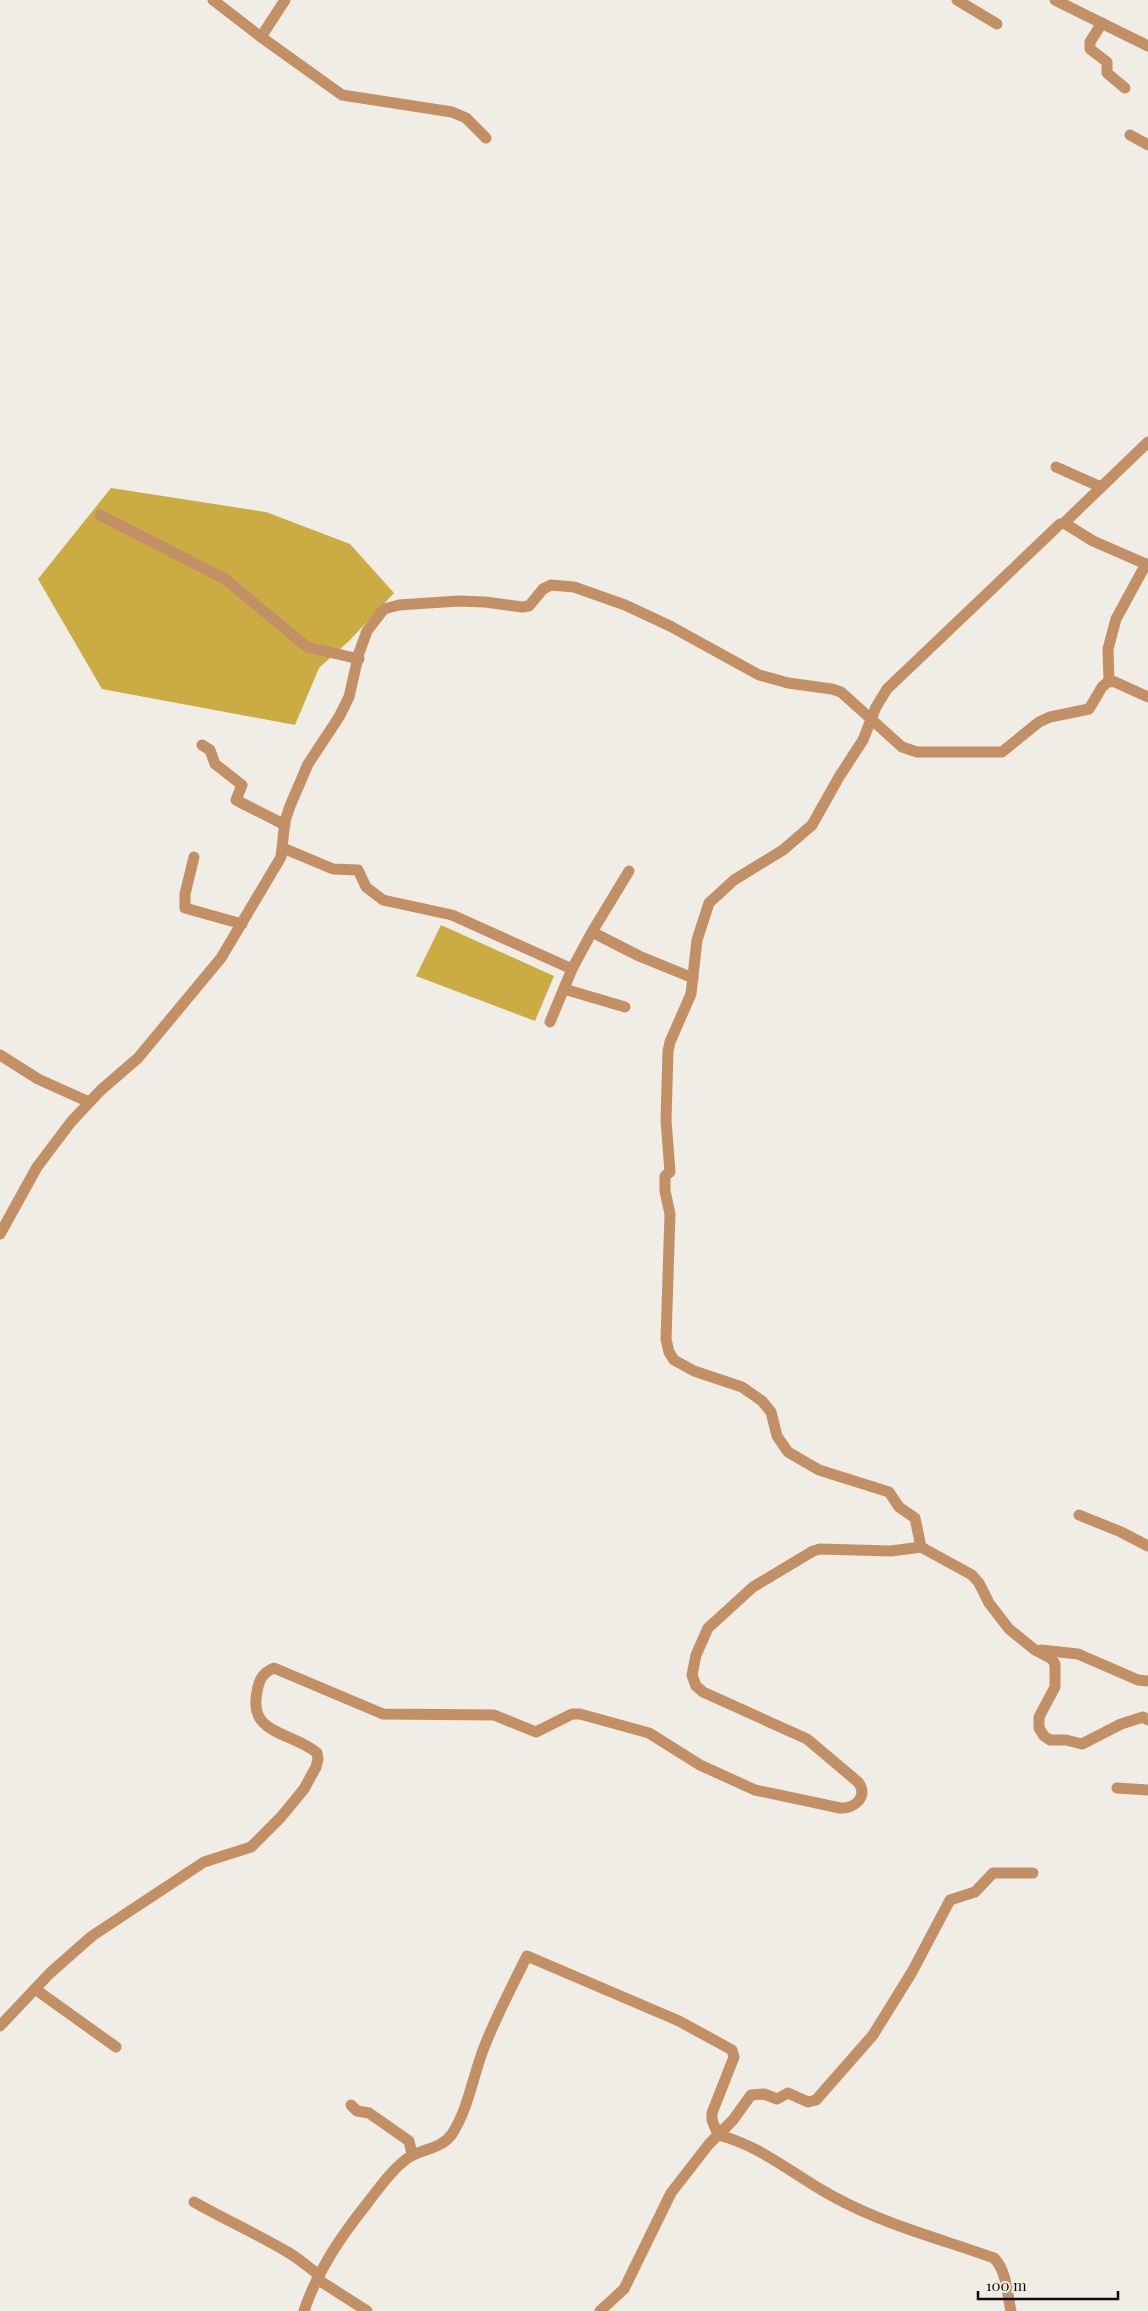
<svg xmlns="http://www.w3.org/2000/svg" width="1148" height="2311" viewBox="0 0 1148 2311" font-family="'Playfair Display',serif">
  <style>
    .forest { fill: #caac42 }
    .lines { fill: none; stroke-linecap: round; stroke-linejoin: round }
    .minor { stroke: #c39065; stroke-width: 11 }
  </style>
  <rect width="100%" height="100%" fill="#efede5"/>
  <g class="forest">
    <path d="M111 488 266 512 350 544 394 593 350 640 319 668 295 725 102 689 38 579Z"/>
    <path d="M441 925 554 976 535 1021 416 976Z"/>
  </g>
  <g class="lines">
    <g class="minor">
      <path d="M213 0 261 37"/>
      <path d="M285 0 261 37 342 95 452 112 466 118 486 138"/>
      <path d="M957 0 997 24"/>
      <path d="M1055 0 1148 46"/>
      <path d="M1102 23 1090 42V49L1107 62V73L1125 88"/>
      <path d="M1130 135 1148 145"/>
      <path d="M1056 467 1101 487"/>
      <path d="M100 515 225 579 307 647 359 659"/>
      <path d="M1064 523 1148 442"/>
      <path d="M1148 565 1093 541 1064 523 1060 524 887 689 876 707 863 740 839 777 812 825 783 850 734 880 709 903 697 940 691 994 670 1042 668 1051 666 1120 670 1172 665 1176V1191L670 1214 666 1339 669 1352 674 1360 694 1371 742 1387 762 1401 771 1412 777 1436 788 1452 819 1470 889 1492 899 1507 915 1518 921 1547 972 1575 979 1583 989 1603 1009 1629 1035 1650 1052 1659 1055 1664V1687L1039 1717V1728L1044 1736 1050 1740H1066L1082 1744 1121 1724 1143 1717 1148 1720"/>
      <path d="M1109 681 1108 649 1116 619 1146 564"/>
      <path d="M202 745 210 750 215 764 242 785 236 800 285 825"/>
      <path d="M283 848 333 869 358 870 366 887 383 900 452 915 572 969 592 932 639 956 693 978"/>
      <path d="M194 857 185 894V908L242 924"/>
      <path d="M592 932 629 871"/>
      <path d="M564 989 625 1007"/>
      <path d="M550 1022 572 969"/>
      <path d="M0 1055 38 1079 89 1102"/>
      <path d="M0 1234 37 1167 71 1122 101 1090 138 1058 221 958 281 857 285 821 290 806 308 764 339 717 349 697 359 653 367 631 384 609 399 605 458 601 485 602 522 607 529 606 543 589 551 585 574 587 625 605 670 626 759 675 788 683 832 689 841 692 902 747 917 752H1002L1039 722 1050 717 1089 709 1102 687 1109 681 1115 682 1148 697"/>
      <path d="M1079 1515 1121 1532 1148 1546"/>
      <path d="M1041 1650 1078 1654 1138 1680 1148 1681"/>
      <path d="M1117 1788 1148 1790"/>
      <path d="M35 1989 116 2047"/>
      <path d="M0 2026 50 1973 92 1936 204 1862 251 1847 281 1817 304 1789 316 1767 318 1759 317 1753C292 1731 248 1736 257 1692 259 1680 262 1673 274 1668L383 1714 494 1715 536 1732 572 1714H580L649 1733 700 1765 755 1790 840 1808C855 1809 869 1796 858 1782L807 1739 703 1692 696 1686 692 1675 696 1655 708 1628 753 1587 813 1551 820 1549 891 1551 921 1547"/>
      <path d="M351 2105 357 2111 369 2113 409 2141 412 2154"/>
      <path d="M194 2202C224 2219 255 2233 284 2250 296 2256 308 2267 319 2275"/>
      <path d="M317 2279 367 2311"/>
      <path d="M304 2311C318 2269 342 2235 369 2201 380 2187 390 2172 404 2161 418 2148 440 2151 452 2134 469 2108 473 2074 485 2045 497 2015 512 1986 527 1956L679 2021 732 2050 734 2057 712 2113V2120L718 2135C763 2146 797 2178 836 2198 886 2225 941 2239 994 2258 1007 2271 1007 2294 1011 2311"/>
      <path d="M600 2311 624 2289 671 2193 709 2144 733 2120 751 2095 764 2094 777 2099 788 2093 808 2102 816 2100 873 2035 912 1972 950 1900 975 1892 993 1873H1033"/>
    </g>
  </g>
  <path d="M978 2291v8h140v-8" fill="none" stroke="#0d0c0a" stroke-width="2.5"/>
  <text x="986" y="2291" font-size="15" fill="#0d0c0a" stroke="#efede5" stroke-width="4" paint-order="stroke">100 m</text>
</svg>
